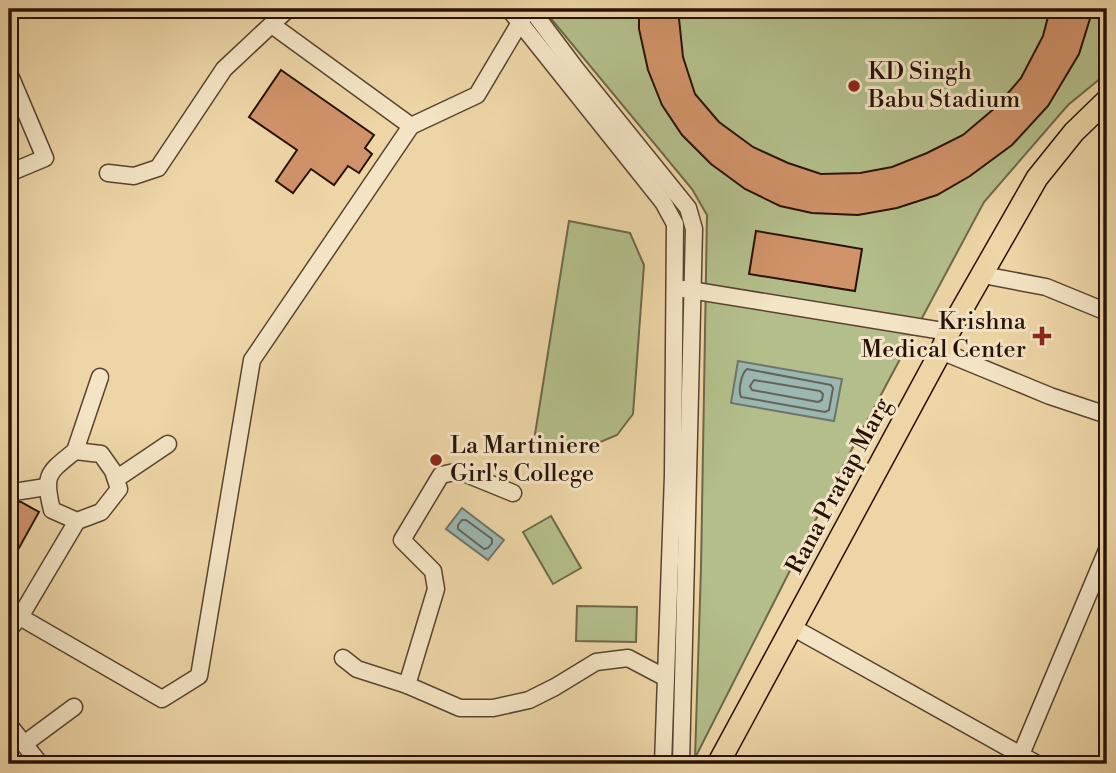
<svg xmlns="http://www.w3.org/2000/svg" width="1116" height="773" viewBox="0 0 1116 773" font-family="'Libre Bodoni',serif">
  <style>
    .green { fill: #b3be8a; stroke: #6e6849; stroke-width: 2 }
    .water { fill: #9bb7b0; stroke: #6d756d; stroke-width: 2 }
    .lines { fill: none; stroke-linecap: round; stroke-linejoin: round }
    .shore { stroke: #62645c; stroke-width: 2 }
    .building { fill: #d09269; stroke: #281208; stroke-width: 2 }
    .minor-casing { stroke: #594330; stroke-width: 19 }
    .major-casing { stroke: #281208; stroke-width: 24 }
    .minor { stroke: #f3e4c5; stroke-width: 16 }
    .major { stroke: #edd5a6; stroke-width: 21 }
    .poi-dot { fill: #8f2418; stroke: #f3e4c5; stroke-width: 2.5 }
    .labels { text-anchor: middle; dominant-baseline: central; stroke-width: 6; stroke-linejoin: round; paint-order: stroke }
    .poi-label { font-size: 24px; fill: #281208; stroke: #f3e4c5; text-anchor: start }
    .street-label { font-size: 24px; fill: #281208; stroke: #f3e4c5 }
  </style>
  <rect width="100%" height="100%" fill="#edd5a6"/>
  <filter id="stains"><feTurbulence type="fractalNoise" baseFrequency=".00286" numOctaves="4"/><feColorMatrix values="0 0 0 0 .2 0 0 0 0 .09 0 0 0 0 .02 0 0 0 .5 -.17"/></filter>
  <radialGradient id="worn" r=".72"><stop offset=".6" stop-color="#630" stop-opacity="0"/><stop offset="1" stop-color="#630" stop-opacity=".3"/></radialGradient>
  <g class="green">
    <path d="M543 9H1107V73L1068 105 984 202 844 464 695 758 701 568 707 215 692 189Z"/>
    <path d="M569 221 630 233 644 265 633 414 617 435 586 448 532 453Z"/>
    <path d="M551 516 581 568 553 584 523 532Z"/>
    <path d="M577 606 637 607 636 642 576 641Z"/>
  </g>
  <g class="water">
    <path d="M738 361 842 379 834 421 731 403Z"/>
    <path d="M462 508 504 540 488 560 446 529Z"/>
  </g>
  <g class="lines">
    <g class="shore">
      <path d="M747 369 831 385 833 388 829 410 825 412 741 397C738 391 741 374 747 369Z"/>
      <path d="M754 380 820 391 823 394 822 400 818 402 752 390 750 386Z"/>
      <path d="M462 520H466L492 539V543L488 548 484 549 458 529V525Z"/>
    </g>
  </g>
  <g class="building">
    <path d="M639 9H678L683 57 695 94 719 122 753 147 788 163 821 174 860 173 892 167 927 153 963 135 996 107 1021 78 1043 36 1050 9H1093L1079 54 1048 106 1012 145 970 176 937 195 897 208 858 215 812 213 780 206 745 189 711 164 682 135 662 105 648 70 639 29Z"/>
    <path d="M281 70 374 135 365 148 372 154 359 173 348 166 334 185 311 169 293 193 276 181 297 150 249 117Z"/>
    <path d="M756 231 862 249 855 291 749 274Z"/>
    <path d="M9 501 21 502 39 512 9 566Z"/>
  </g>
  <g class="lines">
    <defs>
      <g id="minor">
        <path d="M509 9 663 202 675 224 673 475 663 764"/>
        <path d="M531 9 576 69 688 208 694 229 681 764"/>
        <path d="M272 25 411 126"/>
        <path d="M9 73 45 158 9 173"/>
        <path d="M108 173 134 176 158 168 224 69 288 9"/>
        <path d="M983 275 1046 287 1107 312"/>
        <path d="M684 289 949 332"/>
        <path d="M941 351 1050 396 1107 415"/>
        <path d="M75 451 100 377"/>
        <path d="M116 479 168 444"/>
        <path d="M9 490 14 492 46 487"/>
        <path d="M20 617 162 699 199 676 252 360 411 126 477 95 528 9"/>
        <path d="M792 627 1037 764"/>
        <path d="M9 629 20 617 77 521 101 512 119 489 113 471 101 454 75 451C48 473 43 474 52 510L77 521"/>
        <path d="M343 658 357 669 407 685 460 708H493L529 700 555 687 596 662 628 658 666 678"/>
        <path d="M407 685 436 589 433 571 402 540 441 475 459 471 513 493"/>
        <path d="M9 725 40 764"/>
        <path d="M24 744 74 707"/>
        <path d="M1017 764 1107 550"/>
      </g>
      <path id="major" d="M718 764 941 351 949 332 1037 178 1074 132 1107 100"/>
    </defs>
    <use href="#minor" class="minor-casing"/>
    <use href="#major" class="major-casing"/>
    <use href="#minor" class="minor"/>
    <use href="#major" class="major"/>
  </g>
  <g class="poi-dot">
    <circle cx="854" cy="86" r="7"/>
    <path d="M1038.5 325.5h7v7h7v7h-7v7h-7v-7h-7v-7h7z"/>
    <circle cx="436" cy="460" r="7"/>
  </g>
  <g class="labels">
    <g class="poi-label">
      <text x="868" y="72">KD Singh<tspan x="868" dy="28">Babu Stadium</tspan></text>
      <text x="1026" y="322" text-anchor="end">Krishna<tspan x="1026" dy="28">Medical Center</tspan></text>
      <text x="450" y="446">La Martiniere<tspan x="450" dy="28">Girl's College</tspan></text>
    </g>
    <g class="street-label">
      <text transform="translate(839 486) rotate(-62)">Rana Pratap Marg</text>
    </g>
  </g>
  <rect width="1116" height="773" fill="none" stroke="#edd5a6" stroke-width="35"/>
  <rect x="10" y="10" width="1095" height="752" fill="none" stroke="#281208" stroke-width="3.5"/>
  <rect x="18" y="18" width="1081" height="738" fill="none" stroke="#281208" stroke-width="2"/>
  <rect width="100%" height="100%" filter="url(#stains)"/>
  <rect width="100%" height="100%" fill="url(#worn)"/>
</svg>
